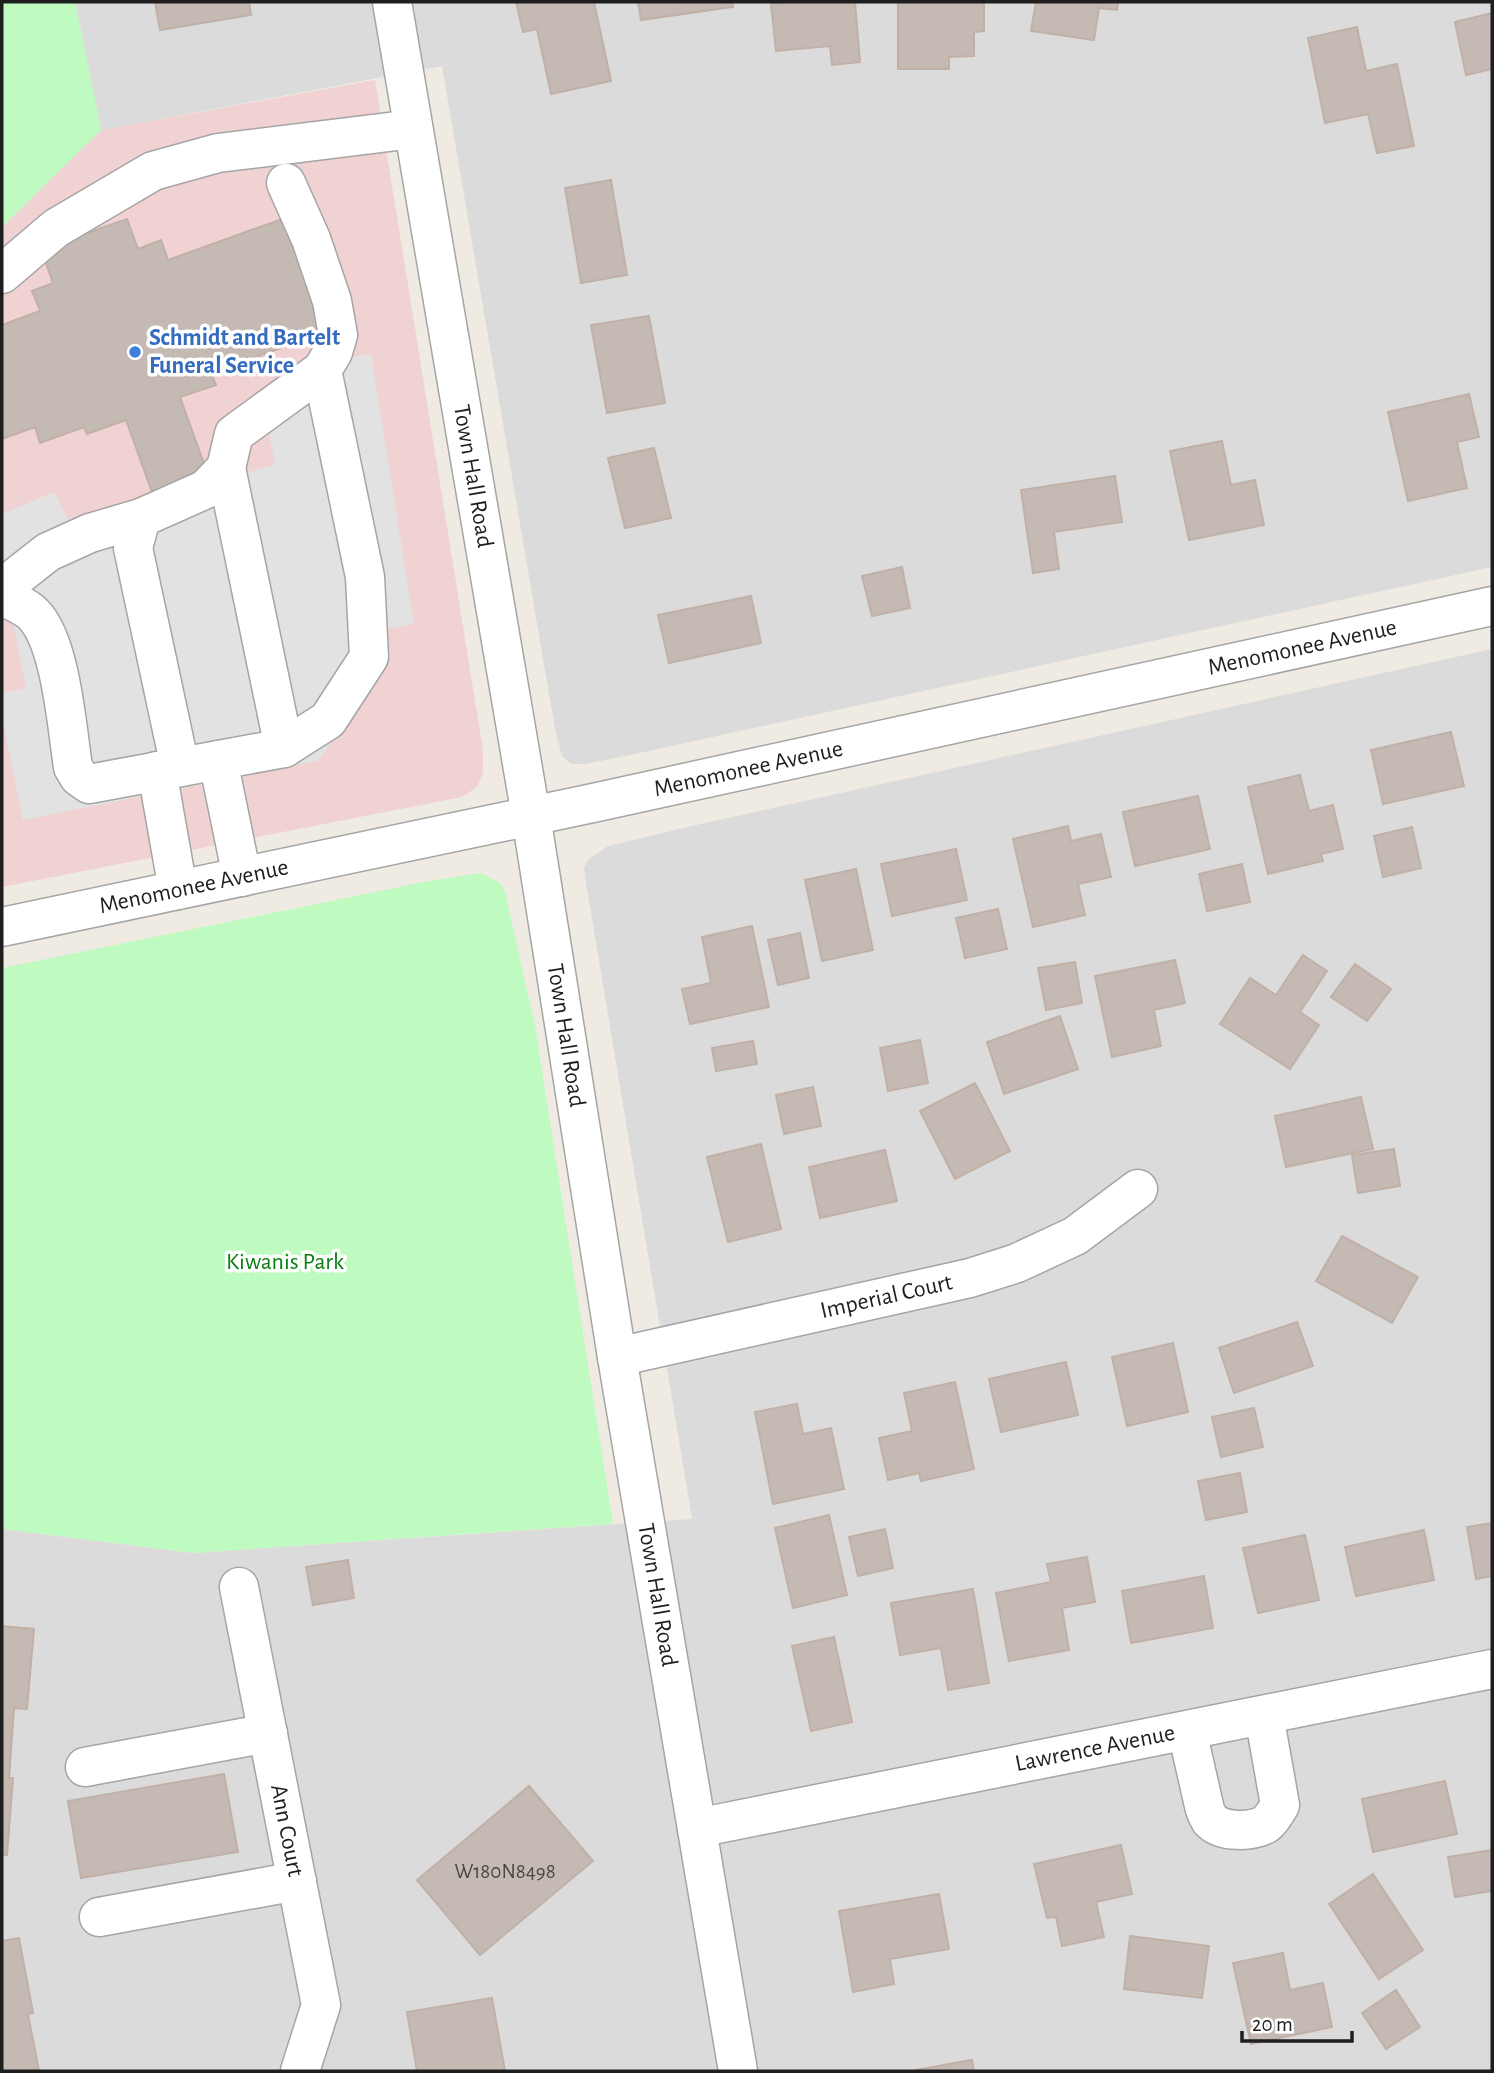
<svg xmlns="http://www.w3.org/2000/svg" width="1494" height="2073" viewBox="0 0 1494 2073" font-family="'Alegreya Sans',sans-serif">
  <style>
    .residential { fill: #dcdbdb }
    .commercial { fill: #f0d2d2 }
    .park { fill: #bffac1 }
    .parking { fill: #e2e2e2 }
    .building { fill: #c4bab3; stroke: #c1b0a6; stroke-width: 2 }
    .lines { fill: none; stroke-linecap: round; stroke-linejoin: round }
    .minor-casing { stroke: #a5a5a5; stroke-width: 41 }
    .minor { stroke: #fff; stroke-width: 38 }
    .shop-dot { fill: #3f7fe0; stroke: #fff; stroke-width: 2.5 }
    .labels { text-anchor: middle; dominant-baseline: central; stroke-width: 7; stroke-linejoin: round; paint-order: stroke }
    .number-label { font-size: 21px; fill: #484543 }
    .shop-label { font-size: 24px; font-weight: bold; fill: #366cbe; stroke: #fff; text-anchor: start }
    .street-label { font-size: 24px; fill: #1e1e1e; stroke: #fff }
    .park-label { font-size: 24px; fill: #0a7e0e; stroke: #fff }
  </style>
  <rect width="100%" height="100%" fill="#efebe3"/>
  <g class="residential">
    <path d="M75 2H1492V567L644 752 586 764H571L562 756 555 729 442 66 101 130Z"/>
    <path d="M1492 649V2071H2V1529L193 1553 692 1519 586 883 584 868 588 860 608 846 692 826Z"/>
  </g>
  <path class="commercial" d="M375 80 483 750V773L477 787 462 797 2 887V227L101 130Z"/>
  <g class="park">
    <path d="M2 2H75L101 130 2 227Z"/>
    <path d="M481 873 500 883 505 892 535 1026 613 1524 193 1553 2 1529V968L424 882Z"/>
  </g>
  <path class="parking" d="M371 354 414 624 386 629 391 657 318 761 23 820 2 717V693L26 688 11 612 2 607V514L54 492 68 519 275 465 267 422 298 414 340 359Z"/>
  <g class="building">
    <path d="M155 2H249L251 15 160 30Z"/>
    <path d="M516 2H594L611 81 551 94 537 29 523 32Z"/>
    <path d="M638 2H732L733 7 641 20Z"/>
    <path d="M796 2H855L860 62 832 65 830 46 776 51 771 4Z"/>
    <path d="M898 2H984V31L974 32V56L949 57V69H898Z"/>
    <path d="M1036 2H1118L1117 10 1099 8 1094 40 1031 31Z"/>
    <path d="M1492 13V69L1466 75 1455 22Z"/>
    <path d="M1357 27 1366 71 1397 64 1414 146 1377 153 1368 114 1325 123 1308 38Z"/>
    <path d="M611 180 627 275 581 283 565 188Z"/>
    <path d="M285 218 326 332 211 373 216 385 180 397 207 472 152 492 126 420 87 434 84 427 40 443 35 427 2 439V325L40 311 32 291 53 283 41 249 127 219 138 249 161 240 168 260Z"/>
    <path d="M649 316 665 403 607 413 591 325Z"/>
    <path d="M1469 394 1479 437 1457 442 1467 488 1408 501 1388 412Z"/>
    <path d="M1222 441 1231 485 1255 480 1264 525 1189 540 1170 451Z"/>
    <path d="M654 448 671 518 625 528 608 458Z"/>
    <path d="M1115 476 1122 522 1054 532 1059 569 1033 573 1021 490Z"/>
    <path d="M902 567 910 608 872 616 862 576Z"/>
    <path d="M751 596 761 643 669 663 658 615Z"/>
    <path d="M1451 732 1464 786 1383 804 1371 750Z"/>
    <path d="M1300 775 1309 811 1333 805 1343 849 1321 854 1323 861 1268 874 1248 787Z"/>
    <path d="M1198 796 1210 849 1135 866 1123 812Z"/>
    <path d="M1068 826 1071 841 1101 834 1111 877 1078 884 1085 915 1033 927 1013 839Z"/>
    <path d="M1412 827 1421 868 1383 877 1374 836Z"/>
    <path d="M956 849 967 900 892 916 881 864Z"/>
    <path d="M1242 864 1250 902 1207 911 1199 874Z"/>
    <path d="M856 869 873 950 822 961 805 880Z"/>
    <path d="M998 909 1007 949 965 958 956 918Z"/>
    <path d="M752 926 769 1007 690 1024 682 989 711 983 702 937Z"/>
    <path d="M800 933 809 978 778 985 768 940Z"/>
    <path d="M1303 955 1327 971 1300 1012 1319 1025 1290 1069 1220 1024 1250 978 1276 995Z"/>
    <path d="M1175 960 1185 1003 1154 1010 1161 1046 1112 1057 1095 976Z"/>
    <path d="M1075 962 1082 1003 1046 1010 1038 968Z"/>
    <path d="M1355 964 1391 989 1367 1021 1331 997Z"/>
    <path d="M1060 1016 1078 1069 1004 1094 987 1042Z"/>
    <path d="M920 1040 928 1083 888 1091 880 1048Z"/>
    <path d="M753 1041 757 1064 716 1071 712 1048Z"/>
    <path d="M975 1083 1010 1151 955 1179 920 1111Z"/>
    <path d="M813 1087 821 1126 784 1134 776 1095Z"/>
    <path d="M1361 1097 1373 1149 1286 1167 1275 1116Z"/>
    <path d="M761 1144 781 1229 728 1242 707 1157Z"/>
    <path d="M1394 1149 1400 1186 1358 1193 1352 1155Z"/>
    <path d="M885 1150 897 1201 820 1218 809 1167Z"/>
    <path d="M1342 1236 1418 1277 1392 1323 1316 1281Z"/>
    <path d="M1297 1322 1313 1366 1234 1393 1219 1348Z"/>
    <path d="M1173 1343 1188 1412 1127 1426 1112 1357Z"/>
    <path d="M1066 1362 1078 1415 1001 1432 989 1379Z"/>
    <path d="M955 1382 974 1469 921 1481 919 1473 888 1480 879 1438 912 1431 904 1393Z"/>
    <path d="M797 1404 803 1434 831 1428 844 1489 773 1504 755 1412Z"/>
    <path d="M1254 1408 1263 1447 1221 1457 1212 1417Z"/>
    <path d="M1240 1473 1247 1512 1206 1520 1198 1481Z"/>
    <path d="M829 1515 847 1595 793 1608 775 1528Z"/>
    <path d="M1492 1523V1576L1476 1579 1467 1527Z"/>
    <path d="M885 1529 893 1568 858 1576 849 1537Z"/>
    <path d="M1424 1530 1434 1580 1356 1596 1345 1547Z"/>
    <path d="M1305 1535 1319 1600 1258 1613 1243 1548Z"/>
    <path d="M1087 1557 1095 1602 1062 1608 1069 1650 1009 1661 996 1593 1051 1582 1047 1564Z"/>
    <path d="M348 1560 354 1598 313 1605 306 1567Z"/>
    <path d="M1204 1576 1213 1628 1131 1643 1122 1591Z"/>
    <path d="M973 1589 989 1683 948 1690 941 1648 900 1655 891 1603Z"/>
    <path d="M2 1626 34 1629 27 1709 14 1708 9 1778H13L7 1855H2Z"/>
    <path d="M834 1637 852 1722 811 1731 792 1646Z"/>
    <path d="M224 1774 238 1852 81 1878 68 1801Z"/>
    <path d="M1445 1781 1457 1834 1373 1852 1362 1799Z"/>
    <path d="M529 1786 593 1861 480 1955 417 1880Z"/>
    <path d="M1121 1845 1132 1894 1096 1902 1104 1937 1062 1946 1056 1917 1047 1918 1034 1864Z"/>
    <path d="M1492 1850V1891L1455 1897 1448 1857Z"/>
    <path d="M1373 1874 1423 1950 1379 1979 1329 1904Z"/>
    <path d="M939 1894 949 1949 890 1959 894 1984 853 1992 839 1911Z"/>
    <path d="M1130 1936 1209 1946 1202 1998 1124 1989Z"/>
    <path d="M19 1938 33 2013 28 2014 39 2071H2V1941Z"/>
    <path d="M1283 1953 1290 1990 1323 1983 1332 2027 1251 2044 1233 1963Z"/>
    <path d="M1396 1990 1420 2027 1386 2049 1362 2013Z"/>
    <path d="M492 1998 505 2071H417L407 2012Z"/>
    <path d="M972 2060 974 2071H915V2070Z"/>
  </g>
  <g class="lines">
    <defs>
      <g id="minor">
        <path id="s1" d="M392 2 531 816 617 1357 738 2071"/>
        <path d="M2 274 56 228 153 171 218 153 413 129"/>
        <path d="M226 468 284 748"/>
        <path d="M2 588 48 552 90 533 141 518"/>
        <path d="M2 596C12 601 27 607 34 615 61 643 67 728 73 767L79 777 89 784 284 748 328 720 369 657 365 577 322 370 333 352 338 335 332 301 311 239 286 183"/>
        <path d="M218 760 242 877"/>
        <path d="M180 767 133 548 141 518 206 489 226 468 234 434 322 370"/>
        <path d="M157 771 178 890"/>
        <path id="s2" d="M2 927 593 803 1492 606"/>
        <path id="s3" d="M617 1357 970 1278 1017 1263 1075 1236 1138 1189"/>
        <path id="s4" d="M239 1587 321 2005 300 2071"/>
        <path d="M1187 1731 1205 1810C1205 1811 1210 1820 1210 1820 1222 1833 1252 1832 1266 1824 1272 1819 1276 1812 1280 1805L1264 1715"/>
        <path d="M85 1767 268 1733"/>
        <path id="s5" d="M697 1828 1492 1669"/>
        <path d="M99 1917 297 1881"/>
      </g>
    </defs>
    <use href="#minor" class="minor-casing"/>
    <use href="#minor" class="minor"/>
  </g>
  <circle class="shop-dot" cx="135" cy="352" r="7"/>
  <g class="labels">
    <g class="number-label">
      <text x="505" y="1871">W180N8498</text>
    </g>
    <g class="shop-label">
      <text x="149" y="338">Schmidt and Bartelt<tspan x="149" dy="28">Funeral Service</tspan></text>
    </g>
    <g class="street-label">
      <text stroke="none"><textPath href="#s1" startOffset="481">Town Hall Road</textPath></text>
      <text stroke="none"><textPath href="#s2" startOffset="1330">Menomonee Avenue</textPath></text>
      <text stroke="none"><textPath href="#s2" startOffset="763">Menomonee Avenue</textPath></text>
      <text stroke="none"><textPath href="#s2" startOffset="196">Menomonee Avenue</textPath></text>
      <text stroke="none"><textPath href="#s1" startOffset="1048">Town Hall Road</textPath></text>
      <text stroke="none"><textPath href="#s3" startOffset="276">Imperial Court</textPath></text>
      <text stroke="none"><textPath href="#s1" startOffset="1615">Town Hall Road</textPath></text>
      <text stroke="none"><textPath href="#s5" startOffset="406">Lawrence Avenue</textPath></text>
      <text stroke="none"><textPath href="#s4" startOffset="248">Ann Court</textPath></text>
    </g>
    <g class="park-label">
      <text x="285" y="1262">Kiwanis Park</text>
    </g>
  </g>
  <rect width="1494" height="2073" fill="none" stroke="#1e1e1e" stroke-width="7"/>
  <path d="M1242 2031v10h110v-10" fill="none" stroke="#1e1e1e" stroke-width="3.5"/>
  <text x="1252" y="2031" font-size="21" fill="#1e1e1e" stroke="#ffffff" stroke-width="5" paint-order="stroke">20 m</text>
</svg>
